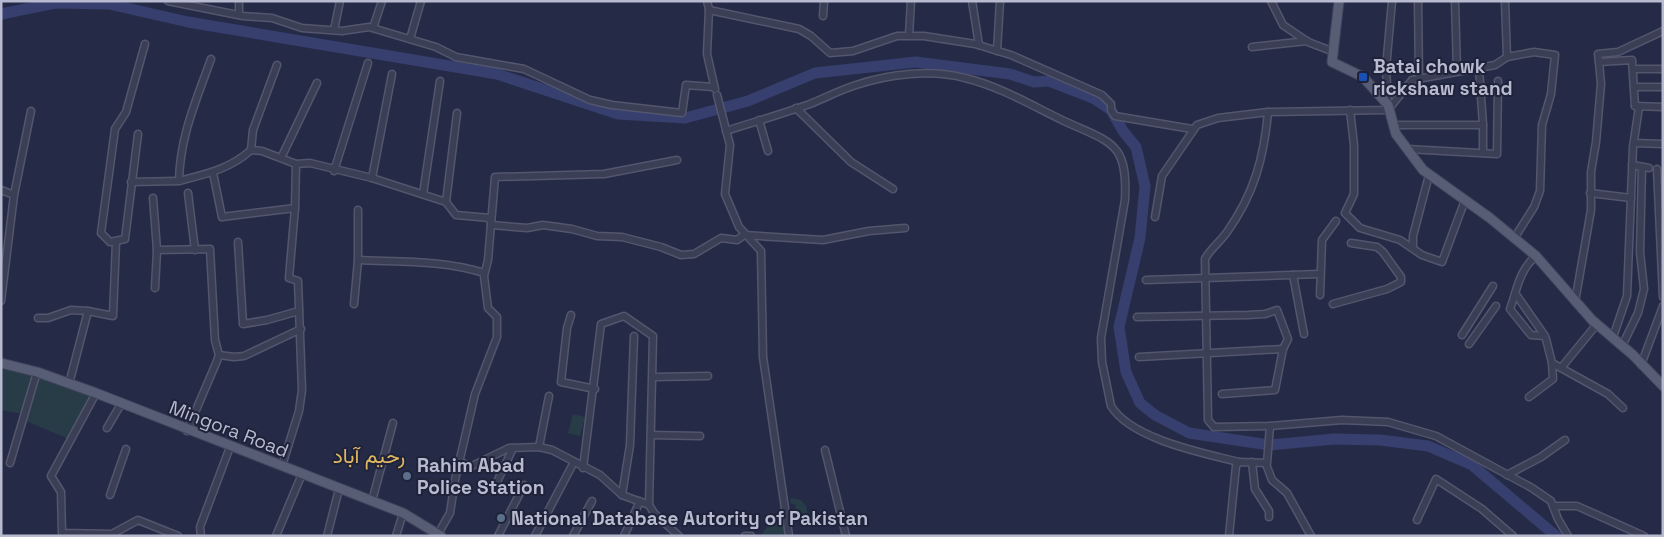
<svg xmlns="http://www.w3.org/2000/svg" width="1664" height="537" viewBox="0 0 1664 537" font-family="'Space Grotesk',Vazirmatn,sans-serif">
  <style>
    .green { fill: #273c47 }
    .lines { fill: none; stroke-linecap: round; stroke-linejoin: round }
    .river { stroke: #363f6d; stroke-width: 11 }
    .minor-casing { stroke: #53566d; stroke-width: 9 }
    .major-casing { stroke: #41455c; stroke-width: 11 }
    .minor { stroke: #3a3f56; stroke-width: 6 }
    .major { stroke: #585d76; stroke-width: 9 }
    .transit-dot { fill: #1a4fb4; stroke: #1e233b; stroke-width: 2 }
    .service-dot { fill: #5c6f8a; stroke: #1e233b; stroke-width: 2 }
    .labels { text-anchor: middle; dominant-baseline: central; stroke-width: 4; stroke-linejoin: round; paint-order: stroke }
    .poi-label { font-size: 19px; font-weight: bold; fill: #b8bbcf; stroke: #1e233b; text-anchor: start }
    .street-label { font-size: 19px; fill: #b8bbcf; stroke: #1e233b }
    .quarter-label { font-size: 21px; fill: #e0b861; stroke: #1e233b }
  </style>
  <rect width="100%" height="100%" fill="#252b47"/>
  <g class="green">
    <path d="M1 369 21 372 96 393 69 439 26 421 24 414 1 410Z"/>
    <path d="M573 414 585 417 580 436 568 433Z"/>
    <path d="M791 498 801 500 806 506 809 520 804 523 797 520 791 523 790 512 795 510 796 505 790 503Z"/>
    <path d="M782 505 787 536H761Z"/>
  </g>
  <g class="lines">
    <path class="river" d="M1 14 55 3 109 4 188 22 497 74 618 114 685 118 748 101 815 73 916 62 1010 74 1034 82 1049 81 1093 98 1111 110 1123 131 1136 147 1145 186 1140 238 1119 327 1126 372 1140 403 1155 415 1189 433 1269 445 1334 439 1380 440 1428 446 1472 465 1556 536"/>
    <defs>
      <g id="minor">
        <path d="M168 1 243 16 272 18 302 28 342 31 369 27 436 47 456 57 524 69 590 100 612 105 682 113 686 85 714 87"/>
        <path d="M707 1 709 9 707 54 715 89"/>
        <path d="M972 1 979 45"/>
        <path d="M1271 1 1283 25 1308 42 1334 52"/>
        <path d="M1418 1 1419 78"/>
        <path d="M1455 1 1457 71"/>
        <path d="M709 10 799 29 811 36 830 53 853 51 897 36H924L975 44 1011 55 1102 95 1111 104V110L1115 116 1192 129"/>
        <path d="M239 15V1"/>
        <path d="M823 16 824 1"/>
        <path d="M373 28 382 1"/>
        <path d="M334 30 340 1"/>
        <path d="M909 35 911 1"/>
        <path d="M410 39 421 1"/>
        <path d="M1252 47 1307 41"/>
        <path d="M997 51 1000 1"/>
        <path d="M1507 57 1534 52 1555 55 1551 94 1542 125 1540 191 1534 207 1515 237"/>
        <path d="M211 59C196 101 180 136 179 181 206 174 230 169 251 150L262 151 296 164 310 163 372 178 446 202 456 215 490 218 491 225 527 228 543 225 572 229 597 236 622 237 661 247 681 255 694 254 721 238 737 240 744 235 823 240 869 231 905 228"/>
        <path d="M1599 62 1598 54 1618 52 1663 31"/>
        <path d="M1633 69H1663"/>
        <path d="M1634 87H1663"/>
        <path d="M717 95 730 145 725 194 739 227 761 251 763 357 789 536"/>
        <path d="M1388 105 1386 68 1392 1"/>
        <path d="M1635 106 1663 107"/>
        <path d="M796 108 851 162 893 189"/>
        <path d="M1350 110 1354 145V194L1345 213 1360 228 1400 240 1422 255 1442 262 1465 200"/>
        <path d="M1268 112C1264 158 1254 194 1227 232 1221 241 1210 249 1205 259L1208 420 1214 427 1270 426 1342 420 1388 422 1436 436 1532 488 1551 501 1558 519 1568 536"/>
        <path d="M759 120 768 151"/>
        <path d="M1393 125H1483L1479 69"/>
        <path d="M1483 125V153"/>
        <path d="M726 131C754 122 782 114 810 104 825 98 840 90 856 85 889 74 931 69 965 78 999 86 1031 105 1062 120 1111 143 1128 141 1125 200L1101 338 1102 362 1111 406C1131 439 1203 453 1239 462"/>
        <path d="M138 134 125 239 110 242 101 233 115 129 126 112 145 44"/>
        <path d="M1634 143 1663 144"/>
        <path d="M1407 149 1497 154 1498 81"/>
        <path d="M251 150 253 130 277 65"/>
        <path d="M281 158 317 83"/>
        <path d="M1632 165 1649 168"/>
        <path d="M1657 169 1663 297"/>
        <path d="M334 171 368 63"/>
        <path d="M213 173 222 217 295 208"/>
        <path d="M372 178 392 74"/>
        <path d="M131 182 179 181"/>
        <path d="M1 190 14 195"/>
        <path d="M188 193 195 250"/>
        <path d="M1590 193 1631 198"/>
        <path d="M423 194 440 81"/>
        <path d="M153 198 157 250 155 288"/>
        <path d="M446 202 457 113"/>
        <path d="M1155 217 1162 176 1197 125 1218 118 1268 112 1388 110 1412 80 1495 65 1507 57 1505 1"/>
        <path d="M238 242 243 324 267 320 299 311"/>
        <path d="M1413 246V236L1429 175"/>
        <path d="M157 250 210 249 215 340 219 355 217 361 187 431"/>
        <path d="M358 260C399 262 444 260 484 273"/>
        <path d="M1293 275 1304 334"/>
        <path d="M1146 280 1319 274"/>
        <path d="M1515 293 1545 336 1531 335 1510 309C1517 290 1519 270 1536 256"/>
        <path d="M1320 295 1322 240 1336 221"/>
        <path d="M1 301 14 195 31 111"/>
        <path d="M1575 302 1591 210V172L1596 142 1601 84 1599 62 1632 60 1635 106 1639 107 1633 147 1627 296 1613 337"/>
        <path d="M354 304 358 260V210"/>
        <path d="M1333 304 1387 289 1401 282V277L1383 252 1377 247 1351 243"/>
        <path d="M571 315 567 328 561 382 595 389"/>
        <path d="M1137 317 1248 315 1265 314 1277 310 1288 339 1283 349 1275 390 1222 394"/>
        <path d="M38 318H48L71 310 88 311"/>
        <path d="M1462 335 1493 286"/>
        <path d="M1546 339 1552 363 1608 394 1623 408"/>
        <path d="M1469 344 1496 306"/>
        <path d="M1622 346 1638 313 1644 289 1640 252 1642 167"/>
        <path d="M219 355 234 357 244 356 301 329"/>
        <path d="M1139 357 1283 349"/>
        <path d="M1641 365 1663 306"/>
        <path d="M1561 368 1597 324"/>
        <path d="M654 377 708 376"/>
        <path d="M69 384 88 311 113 316 116 242"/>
        <path d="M96 393 51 476 61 492 62 533 112 534 138 520 178 536"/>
        <path d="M1529 397 1553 379 1552 363"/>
        <path d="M107 428 121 404"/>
        <path d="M651 435 700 436"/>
        <path d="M539 447 549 396"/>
        <path d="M825 450 846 536"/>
        <path d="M459 462 472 466 509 448 539 447 552 450 600 475 622 495 649 505 654 513 679 536"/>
        <path d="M1252 462 1255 489 1269 511V517"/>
        <path d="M10 463 37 372"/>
        <path d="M1266 464 1272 480 1287 493 1311 536"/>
        <path d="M282 466 299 411 302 390 298 281 289 278 295 208 296 164"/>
        <path d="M583 468 601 324 624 316 653 336 649 505"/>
        <path d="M1507 475 1541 457 1565 440"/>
        <path d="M496 484 513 448"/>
        <path d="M110 495 126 449"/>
        <path d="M622 495 630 445 634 336"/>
        <path d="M372 501 393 423"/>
        <path d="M1553 506H1577L1644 536"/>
        <path d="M1417 520 1436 479 1482 509 1513 536"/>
        <path d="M438 534 450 513 455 480 475 394 497 337V317L488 308 484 276 488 260 495 177 604 174 677 160"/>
        <path d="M201 536 200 527 230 447"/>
        <path d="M276 536 302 474"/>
        <path d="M327 536 339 489"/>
        <path d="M396 536 403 513"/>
        <path d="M498 536 524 485"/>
        <path d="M535 536 574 462"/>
        <path d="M573 536 592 501"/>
        <path d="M624 536 640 501"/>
        <path d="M745 536H751"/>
        <path d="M1229 536 1236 466 1239 462 1267 463 1270 426"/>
      </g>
      <g id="major">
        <path d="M1339 1 1332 62 1363 77 1388 105 1396 134 1423 170 1490 218 1536 256 1592 320 1633 355 1663 386"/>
        <path d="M1 363 37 372 96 393 403 513 441 536"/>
      </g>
    </defs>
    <use href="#minor" class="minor-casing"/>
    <use href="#major" class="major-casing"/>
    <use href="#minor" class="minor"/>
    <use href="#major" class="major"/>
  </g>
  <rect class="transit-dot" x="1358" y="72" width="10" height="10" rx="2.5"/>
  <g class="service-dot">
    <circle cx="407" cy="476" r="5"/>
    <circle cx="501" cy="518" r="5"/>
  </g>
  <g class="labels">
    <g class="poi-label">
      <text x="1373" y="66">Batai chowk<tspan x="1373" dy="22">rickshaw stand</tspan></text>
      <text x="417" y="465">Rahim Abad<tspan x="417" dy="22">Police Station</tspan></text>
      <text x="511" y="518">National Database Autority of Pakistan</text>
    </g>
    <g class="street-label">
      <text transform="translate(229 429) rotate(21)">Mingora Road</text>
    </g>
    <g class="quarter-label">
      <text x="369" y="455">رحیم آباد</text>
    </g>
  </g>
  <rect width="1664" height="537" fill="none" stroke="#b8bbcf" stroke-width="5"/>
</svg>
